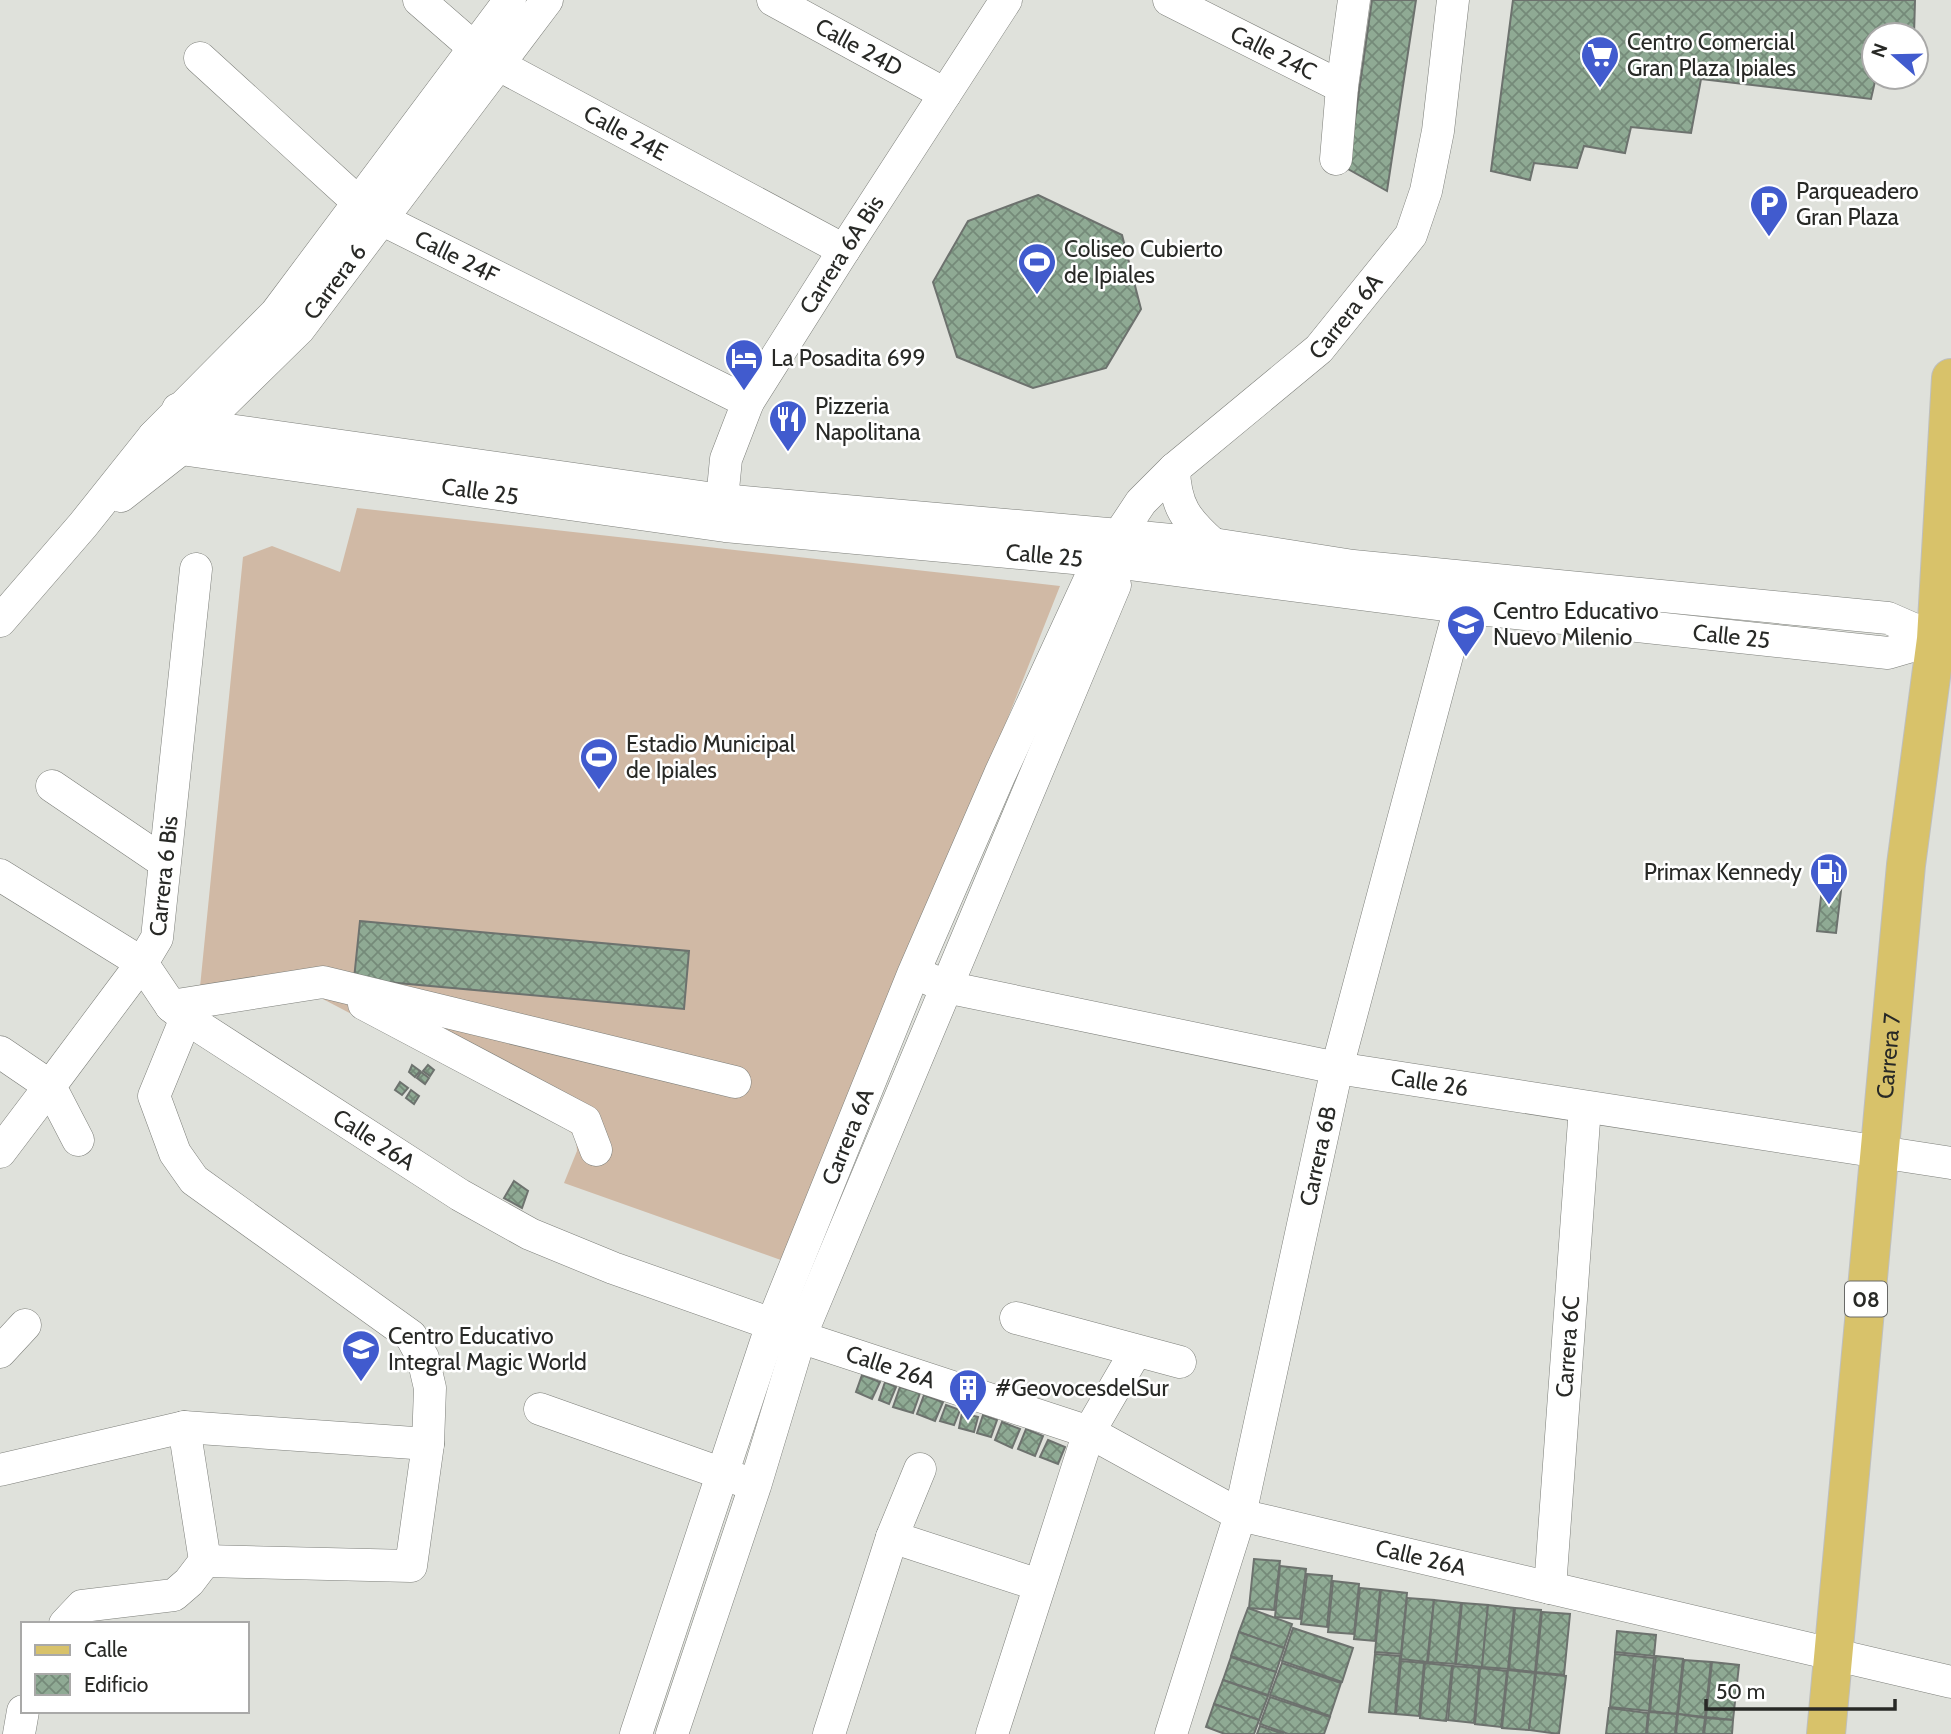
<svg xmlns="http://www.w3.org/2000/svg" width="1951" height="1734" viewBox="0 0 1951 1734" font-family="Cabin,sans-serif">
  <style>
    .garden { fill: #d0b9a5 }
    .building { fill: url(#building-cross-hatch); stroke: #6d726e; stroke-width: 2 }
    .lines { fill: none; stroke-linecap: round; stroke-linejoin: round }
    .minor-casing { stroke: #7d7f7a; stroke-width: 33 }
    .major-casing { stroke: #bebfbe; stroke-width: 40 }
    .minor { stroke: #fff; stroke-width: 32 }
    .major { stroke: #d8c26a; stroke-width: 38 }
    .labels { text-anchor: middle; dominant-baseline: central; stroke-width: 5; stroke-linejoin: round; paint-order: stroke }
    .shield { fill: #fff; stroke: #686967; stroke-width: 2 }
    .shield-label { font-size: 21px; font-weight: bold; fill: #282926 }
    .poi-label { font-size: 23px; fill: #282926; stroke: #fff; text-anchor: start }
    .street-label { font-size: 23px; fill: #282926; stroke: #fff }
  </style>
  <defs>
    <pattern id="building-cross-hatch" width="8" height="8" patternUnits="userSpaceOnUse" patternTransform="scale(1.75)"><rect width="8" height="8" fill="#8faa94"/><path d="M0 0l8 8M0 8l8-8" fill="none" stroke="#758a79"/></pattern>
  </defs>
  <rect width="100%" height="100%" fill="#dfe1db"/>
  <path class="garden" d="M357 508 1060 586 792 1264 564 1183 577 1151 576 1137 561 1124 321 998 199 997 243 557 272 546 340 572Z"/>
  <g class="building">
    <path d="M1372 0H1416L1387 191 1348 169Z"/>
    <path d="M1513 0H1915L1914 35H1874L1876 77 1871 99 1701 79 1691 133 1631 127 1625 153 1584 146 1577 168 1534 163 1530 180 1491 171Z"/>
    <path d="M1038 195 1122 235 1141 309 1106 368 1033 388 957 357 933 282 968 221Z"/>
    <path d="M1823 880 1842 882 1836 933 1817 931Z"/>
    <path d="M360 921 689 951 684 1009 354 979Z"/>
    <path d="M412 1065 420 1071 415 1077 409 1072Z"/>
    <path d="M428 1065 434 1070 430 1076 423 1071Z"/>
    <path d="M421 1072 429 1078 425 1084 417 1078Z"/>
    <path d="M400 1082 408 1088 402 1095 395 1090Z"/>
    <path d="M411 1090 419 1096 414 1104 406 1098Z"/>
    <path d="M514 1181 528 1191 522 1208 504 1198Z"/>
    <path d="M862 1375 880 1382 872 1399 856 1392Z"/>
    <path d="M885 1382 896 1387 889 1404 879 1400Z"/>
    <path d="M900 1387 920 1393 913 1413 893 1407Z"/>
    <path d="M924 1395 943 1402 935 1421 917 1414Z"/>
    <path d="M946 1405 960 1410 954 1425 940 1421Z"/>
    <path d="M962 1413 978 1417 974 1432 959 1428Z"/>
    <path d="M983 1415 997 1420 991 1437 977 1433Z"/>
    <path d="M1002 1422 1020 1429 1012 1448 995 1440Z"/>
    <path d="M1026 1429 1043 1436 1035 1456 1018 1449Z"/>
    <path d="M1048 1440 1065 1447 1058 1464 1040 1457Z"/>
    <path d="M1254 1559 1280 1561 1274 1610 1249 1608Z"/>
    <path d="M1280 1566 1306 1569 1300 1619 1275 1617Z"/>
    <path d="M1307 1574 1332 1576 1327 1627 1301 1624Z"/>
    <path d="M1333 1581 1359 1584 1354 1634 1328 1632Z"/>
    <path d="M1360 1588 1380 1590 1375 1641 1354 1639Z"/>
    <path d="M1381 1590 1407 1593 1401 1654 1375 1652Z"/>
    <path d="M1407 1598 1434 1600 1427 1662 1401 1659Z"/>
    <path d="M1434 1600 1461 1603 1455 1664 1428 1662Z"/>
    <path d="M1462 1603 1488 1605 1482 1667 1456 1664Z"/>
    <path d="M1488 1605 1514 1608 1508 1669 1482 1667Z"/>
    <path d="M1248 1608 1292 1624 1284 1648 1239 1632Z"/>
    <path d="M1515 1608 1541 1610 1535 1672 1509 1669Z"/>
    <path d="M1542 1612 1570 1614 1564 1675 1536 1672Z"/>
    <path d="M1293 1628 1353 1648 1342 1682 1282 1661Z"/>
    <path d="M1617 1631 1656 1635 1654 1656 1615 1652Z"/>
    <path d="M1239 1632 1284 1648 1276 1672 1231 1656Z"/>
    <path d="M1375 1654 1400 1656 1395 1714 1369 1712Z"/>
    <path d="M1615 1654 1654 1658 1649 1711 1610 1707Z"/>
    <path d="M1656 1656 1683 1659 1677 1714 1650 1711Z"/>
    <path d="M1231 1657 1276 1672 1268 1695 1223 1680Z"/>
    <path d="M1684 1660 1711 1662 1705 1717 1678 1714Z"/>
    <path d="M1401 1661 1424 1663 1419 1716 1396 1714Z"/>
    <path d="M1712 1662 1739 1665 1733 1720 1706 1717Z"/>
    <path d="M1282 1663 1341 1683 1330 1716 1270 1695Z"/>
    <path d="M1425 1663 1452 1666 1446 1721 1420 1718Z"/>
    <path d="M1453 1666 1479 1668 1474 1723 1448 1720Z"/>
    <path d="M1480 1668 1507 1671 1501 1727 1475 1724Z"/>
    <path d="M1508 1670 1535 1673 1529 1730 1502 1728Z"/>
    <path d="M1536 1673 1566 1676 1559 1734 1529 1730Z"/>
    <path d="M1223 1680 1268 1696 1259 1720 1214 1704Z"/>
    <path d="M1270 1697 1330 1717 1324 1734H1288L1260 1724Z"/>
    <path d="M1214 1704 1259 1720 1254 1734H1225L1206 1727Z"/>
    <path d="M1609 1708 1648 1713 1646 1734H1606Z"/>
    <path d="M1649 1712 1677 1714 1675 1734H1647Z"/>
    <path d="M1678 1714 1705 1718 1703 1734H1676Z"/>
    <path d="M1706 1718 1733 1720 1732 1734H1704Z"/>
    <path d="M1260 1726 1284 1734H1257Z"/>
  </g>
  <g class="lines">
    <defs>
      <g id="minor">
        <path id="s1" d="M419 0 473 47 497 64 844 250"/>
        <path id="s2" d="M773 0 945 94"/>
        <path id="s3" d="M1169 0 1342 87"/>
        <path id="s4" d="M200 58 359 203 383 220 748 402"/>
        <path d="M1336 159 1342 87 1354 0"/>
        <path d="M178 409 200 426 722 500 1119 535 1213 544 1353 566 1888 618 1936 639H1944"/>
        <path id="s5" d="M154 436 181 449 725 526 1106 561 1460 607 1888 653 1936 639"/>
        <path d="M1174 469C1175 506 1186 520 1213 544"/>
        <path id="s6" d="M121 496 181 449 200 426 299 329 547 0"/>
        <path id="s7" d="M724 521 722 500 726 459 748 402 844 250 1006 0"/>
        <path d="M0 621 83 525 154 436 276 313 510 0"/>
        <path d="M52 786 164 862"/>
        <path id="s8" d="M0 875 142 963 171 1006 186 1018 460 1195 530 1234 613 1268 772 1324 800 1337 1089 1432 1240 1515 1951 1682"/>
        <path id="s9" d="M927 978 946 987 1337 1068 1951 1163"/>
        <path d="M364 1004 585 1121 596 1150"/>
        <path d="M171 1006 323 982 735 1082"/>
        <path d="M186 1018 154 1096 175 1153 194 1180 411 1336 423 1358 430 1388 428 1444 411 1566 205 1561"/>
        <path d="M0 1052 50 1086 0 1152"/>
        <path id="s10" d="M78 1140 50 1086 142 963 157 938 196 569"/>
        <path d="M1016 1318 1180 1362"/>
        <path d="M0 1352 25 1325"/>
        <path d="M540 1409 743 1481"/>
        <path d="M0 1470 184 1427 428 1444"/>
        <path d="M892 1537 1039 1585"/>
        <path id="s11" d="M1550 1588 1585 1107"/>
        <path d="M65 1624 82 1606 174 1595 189 1582 205 1561 184 1427"/>
        <path d="M19 1734 23 1711"/>
        <path id="s12" d="M636 1734 772 1324 914 972 1000 774 1090 579 1106 561 1119 535 1141 502 1174 469 1319 349 1411 235 1426 191 1438 131 1453 0"/>
        <path d="M672 1734 755 1486 800 1337 1115 585 1106 561"/>
        <path d="M829 1734 892 1537 920 1469"/>
        <path d="M992 1734 1089 1432 1136 1351"/>
        <path id="s13" d="M1171 1734 1240 1515 1337 1068 1460 607 1463 588"/>
      </g>
      <g id="major">
        <path id="s14" d="M1826 1734 1906 865 1936 639 1951 378"/>
      </g>
    </defs>
    <use href="#minor" class="minor-casing"/>
    <use href="#major" class="major-casing"/>
    <use href="#minor" class="minor"/>
    <use href="#major" class="major"/>
  </g>
  <defs>
    <symbol id="supermarket-pin" viewBox="-11 -11 22 30"><path d="M0 17L-7.5 6A9.5 9.5 0 1 1 7.5 6Z" fill="#415bce" stroke="#fff"/><path d="M-6-5.5h2.5l.6 2H6L4.5 2H-2.5L-4.4-4H-6ZM-1.5 3.2a1.3 1.3 0 1 0 .1 0ZM3 3.2a1.3 1.3 0 1 0 .1 0Z" fill="#fff"/></symbol>
    <symbol id="parking-pin" viewBox="-11 -11 22 30"><path d="M0 17L-7.5 6A9.5 9.5 0 1 1 7.5 6Z" fill="#415bce" stroke="#fff"/><path d="M-3.5-5.5H1a3.5 3.5 0 0 1 0 7H-1V5.5H-3.5ZM-1-3.4V-.6H.8a1.4 1.4 0 0 0 0-2.8Z" fill="#fff"/></symbol>
    <symbol id="stadium-pin" viewBox="-11 -11 22 30"><path d="M0 17L-7.5 6A9.5 9.5 0 1 1 7.5 6Z" fill="#415bce" stroke="#fff"/><path d="M0-5a6.5 5 0 1 0 0 10a6.5 5 0 1 0 0-10ZM-3.5-1.8h7v3.6h-7Z" fill="#fff"/></symbol>
    <symbol id="hotel-pin" viewBox="-11 -11 22 30"><path d="M0 17L-7.5 6A9.5 9.5 0 1 1 7.5 6Z" fill="#415bce" stroke="#fff"/><path d="M-6-4.5h1.5V1H6V5H4.5V3h-9V5H-6ZM-4 0a1.8 1.8 0 1 1 3.6 0ZM.5 0V-2.5h3Q6-2.5 6 0Z" fill="#fff"/></symbol>
    <symbol id="restaurant-pin" viewBox="-11 -11 22 30"><path d="M0 17L-7.5 6A9.5 9.5 0 1 1 7.5 6Z" fill="#415bce" stroke="#fff"/><path d="M-5-6h1v4h1v-4h1v4h1v-4h1v5L-1.5 .5V6h-2V.5L-5-1ZM5-6V6H3V1.5H1.5Q1.5-4 5-6Z" fill="#fff"/></symbol>
    <symbol id="school-pin" viewBox="-11 -11 22 30"><path d="M0 17L-7.5 6A9.5 9.5 0 1 1 7.5 6Z" fill="#415bce" stroke="#fff"/><path d="M0-5L7-2L0 1L-7-2ZM-4 1L0 2.5L4 1V4Q0 6-4 4Z" fill="#fff"/></symbol>
    <symbol id="fuel-pin" viewBox="-11 -11 22 30"><path d="M0 17L-7.5 6A9.5 9.5 0 1 1 7.5 6Z" fill="#415bce" stroke="#fff"/><path d="M-5.5-6h7V0h2V4h1.3V-2.5L3-4.5l.8-.8L6-3V5H2.5V1h-1V6h-7ZM-4.2-4.7v3.2H.2V-4.7Z" fill="#fff"/></symbol>
    <symbol id="building-pin" viewBox="-11 -11 22 30"><path d="M0 17L-7.5 6A9.5 9.5 0 1 1 7.5 6Z" fill="#415bce" stroke="#fff"/><path d="M-4-6H4V6H1V3H-1V6H-4ZM-2.5-4.3h1.7v1.8h-1.7ZM.8-4.3h1.7v1.8H.8ZM-2.5-1h1.7V.8h-1.7ZM.8-1h1.7V.8H.8Z" fill="#fff"/></symbol>
  </defs>
  <g fill-rule="evenodd">
    <use href="#supermarket-pin" x="1578" y="33" width="44" height="60"/>
    <use href="#parking-pin" x="1747" y="182" width="44" height="60"/>
    <use href="#stadium-pin" x="1015" y="240" width="44" height="60"/>
    <use href="#hotel-pin" x="722" y="336" width="44" height="60"/>
    <use href="#restaurant-pin" x="766" y="397" width="44" height="60"/>
    <use href="#school-pin" x="1444" y="602" width="44" height="60"/>
    <use href="#stadium-pin" x="577" y="735" width="44" height="60"/>
    <use href="#fuel-pin" x="1807" y="850" width="44" height="60"/>
    <use href="#school-pin" x="339" y="1327" width="44" height="60"/>
    <use href="#building-pin" x="946" y="1366" width="44" height="60"/>
  </g>
  <g class="labels">
    <rect class="shield" x="1845" y="1281.5" width="42" height="35" rx="5"/>
    <g class="shield-label">
      <text x="1866" y="1299">08</text>
    </g>
    <g class="poi-label">
      <text x="1627" y="42">Centro Comercial<tspan x="1627" dy="26">Gran Plaza Ipiales</tspan></text>
      <text x="1796" y="191">Parqueadero<tspan x="1796" dy="26">Gran Plaza</tspan></text>
      <text x="1064" y="249">Coliseo Cubierto<tspan x="1064" dy="26">de Ipiales</tspan></text>
      <text x="771" y="358">La Posadita 699</text>
      <text x="815" y="406">Pizzeria<tspan x="815" dy="26">Napolitana</tspan></text>
      <text x="1493" y="611">Centro Educativo<tspan x="1493" dy="26">Nuevo Milenio</tspan></text>
      <text x="626" y="744">Estadio Municipal<tspan x="626" dy="26">de Ipiales</tspan></text>
      <text x="1802" y="872" text-anchor="end">Primax Kennedy</text>
      <text x="388" y="1336">Centro Educativo<tspan x="388" dy="26">Integral Magic World</tspan></text>
      <text x="995" y="1388">#GeovocesdelSur</text>
    </g>
    <g class="street-label">
      <text stroke="none"><textPath href="#s2" startOffset="98">Calle 24D</textPath></text>
      <text stroke="none"><textPath href="#s3" startOffset="117">Calle 24C</textPath></text>
      <text stroke="none"><textPath href="#s1" startOffset="247">Calle 24E</textPath></text>
      <text stroke="none"><textPath href="#s7" startOffset="298">Carrera 6A Bis</textPath></text>
      <text stroke="none"><textPath href="#s4" startOffset="327">Calle 24F</textPath></text>
      <text stroke="none"><textPath href="#s6" startOffset="304">Carrera 6</textPath></text>
      <text stroke="none"><textPath href="#s12" startOffset="1612">Carrera 6A</textPath></text>
      <text stroke="none"><textPath href="#s5" startOffset="332">Calle 25</textPath></text>
      <text stroke="none"><textPath href="#s5" startOffset="900">Calle 25</textPath></text>
      <text stroke="none"><textPath href="#s5" startOffset="1592">Calle 25</textPath></text>
      <text stroke="none"><textPath href="#s10" startOffset="306">Carrera 6 Bis</textPath></text>
      <text stroke="none"><textPath href="#s14" startOffset="681">Carrera 7</textPath></text>
      <text stroke="none"><textPath href="#s9" startOffset="514">Calle 26</textPath></text>
      <text stroke="none"><textPath href="#s12" startOffset="634">Carrera 6A</textPath></text>
      <text stroke="none"><textPath href="#s8" startOffset="462">Calle 26A</textPath></text>
      <text stroke="none"><textPath href="#s13" startOffset="597">Carrera 6B</textPath></text>
      <text stroke="none"><textPath href="#s11" startOffset="242">Carrera 6C</textPath></text>
      <text stroke="none"><textPath href="#s8" startOffset="1029">Calle 26A</textPath></text>
      <text stroke="none"><textPath href="#s8" startOffset="1596">Calle 26A</textPath></text>
    </g>
  </g>
  <rect x="21" y="1622" width="228" height="91" fill="#ffffff" stroke="#a9a9a8" stroke-width="2"/>
  <rect x="35" y="1645" width="35" height="10" fill="#d8c26a" stroke="#a9a9a8" stroke-width="2"/>
  <text x="84" y="1657" font-size="21" fill="#282926">Calle</text>
  <rect x="35" y="1674" width="35" height="21" fill="url(#building-cross-hatch)" stroke="#a9a9a8" stroke-width="2"/>
  <text x="84" y="1692" font-size="21" fill="#282926">Edificio</text>
  <g transform="translate(1895 56) rotate(290)"><circle r="33" fill="#ffffff" stroke="#a9a9a8" stroke-width="2"/>
  <path d="M0-5L12 26L0 18L-12 26Z" fill="#415bce"/>
  <text y="-10" font-size="19" font-weight="bold" text-anchor="middle" fill="#282926">N</text>
  </g>
  <path d="M1706 1699v10h189v-10" fill="none" stroke="#282926" stroke-width="3.5"/>
  <text x="1716" y="1699" font-size="21" fill="#282926" stroke="#ffffff" stroke-width="5" paint-order="stroke">50 m</text>
</svg>
